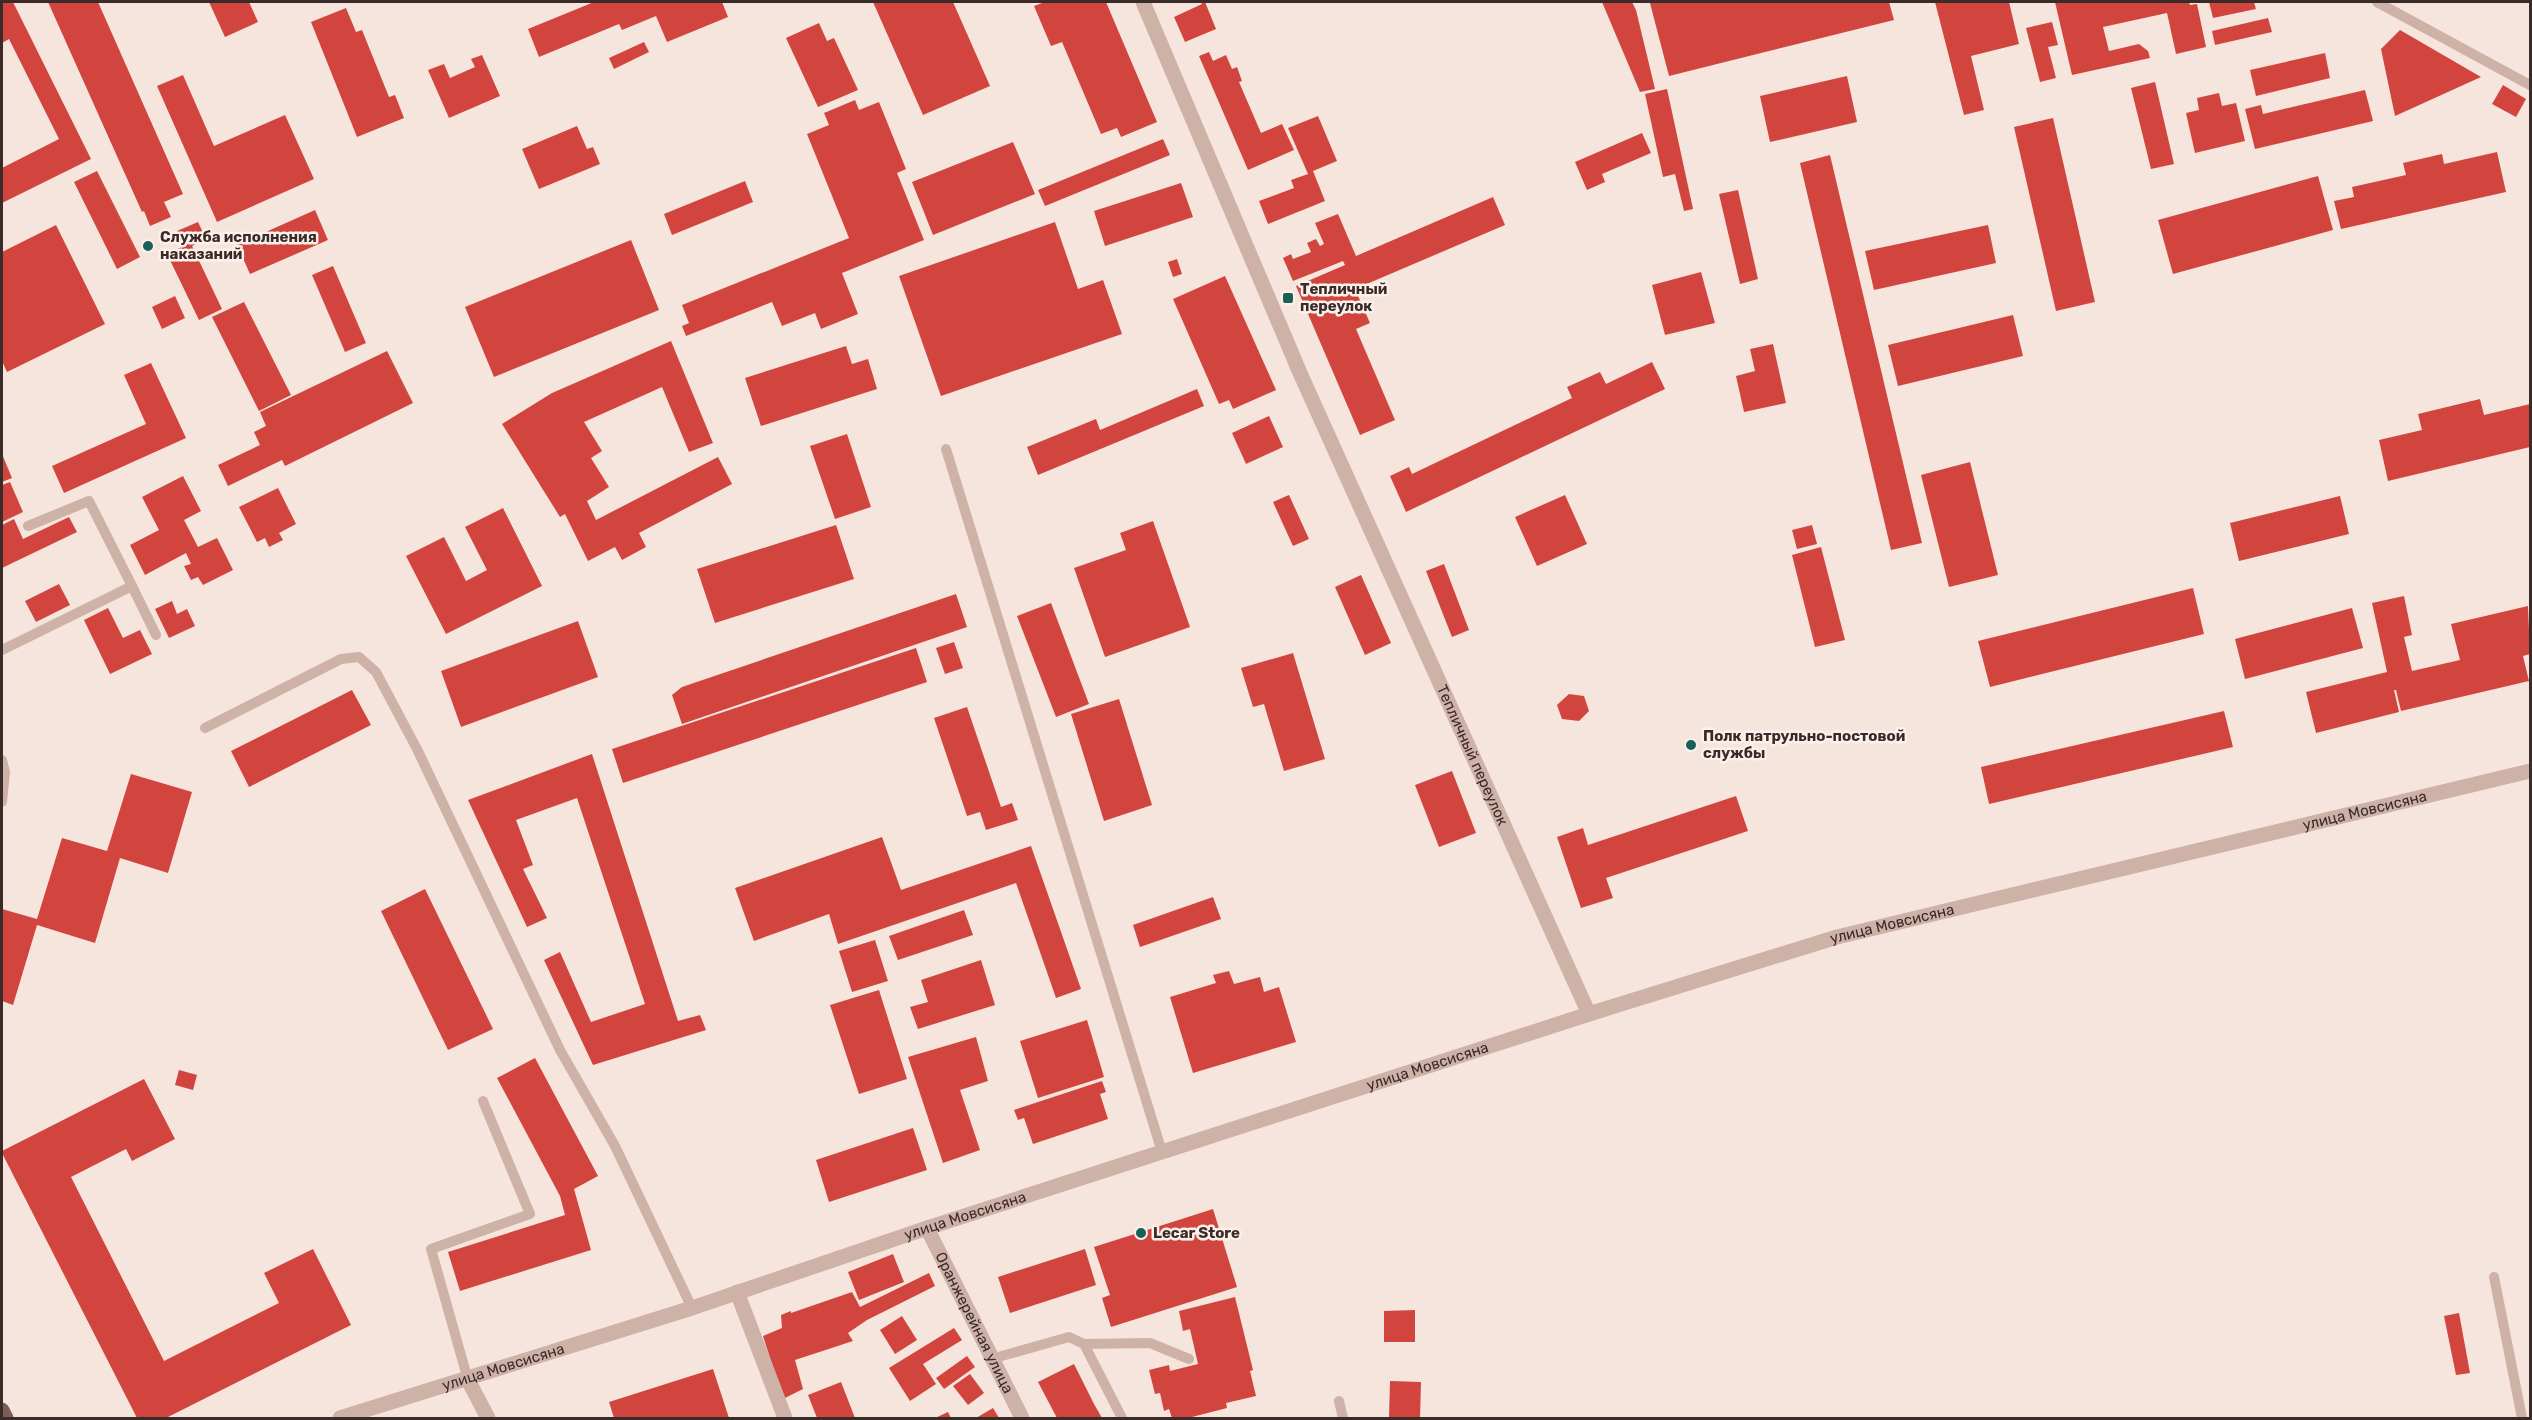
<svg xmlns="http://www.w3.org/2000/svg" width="2532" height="1420" viewBox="0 0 2532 1420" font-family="Rubik,sans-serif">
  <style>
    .building { fill: #d2453e }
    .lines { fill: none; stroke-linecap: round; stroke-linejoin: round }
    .service { stroke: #ceb1a7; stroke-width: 10 }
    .minor { stroke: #ceb1a7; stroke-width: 15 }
    .primary { stroke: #7d5d58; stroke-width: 15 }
    .poi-dot { fill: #196057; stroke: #fcf0ea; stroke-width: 2 }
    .labels { text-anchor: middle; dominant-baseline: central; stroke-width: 5; stroke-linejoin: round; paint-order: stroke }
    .poi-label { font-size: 15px; font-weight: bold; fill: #3a2a28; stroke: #fcf0ea; text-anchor: start }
    .street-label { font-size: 15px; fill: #3a2a28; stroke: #fcf0ea }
  </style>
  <rect width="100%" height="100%" fill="#f5e5dc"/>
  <g class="building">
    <path d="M2 2H13L91 159 2 203V168L59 139 9 39 2 43Z"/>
    <path d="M48 2H98L183 194 164 202 171 217 150 226 144 211 142 212Z"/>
    <path d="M209 2H249L258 22 225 37Z"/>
    <path d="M594 2H722L728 17 667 42 656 16 622 30 619 24 539 57 528 29Z"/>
    <path d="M873 2H953L990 86 923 115Z"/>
    <path d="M1045 2H1106L1157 122 1121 137 1117 128 1101 134 1062 42 1051 46 1034 6Z"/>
    <path d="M1201 2H1205L1216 29 1185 42 1174 17 1202 4Z"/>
    <path d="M1602 2H1632L1636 10 1655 89 1640 92Z"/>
    <path d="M1656 2H1889L1894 20 1669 76 1650 3Z"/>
    <path d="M1935 2H2009L2019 44 1971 56 1984 110 1964 115Z"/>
    <path d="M2055 2H2189L2190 5 2197 4 2206 47 2176 54 2167 13 2103 27 2109 51 2139 44 2148 51 2150 58 2072 75Z"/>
    <path d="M2209 2H2254L2256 9 2213 18Z"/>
    <path d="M346 8 356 32 362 30 389 97 395 95 404 118 357 137 311 22Z"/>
    <path d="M2268 18 2272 32 2215 45 2212 31Z"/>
    <path d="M2052 22 2058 45 2048 47 2056 78 2040 82 2026 28Z"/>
    <path d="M819 23 827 41 834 38 858 90 818 107 786 38Z"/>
    <path d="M2400 30 2481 77 2395 116 2381 49Z"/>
    <path d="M644 42 649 52 614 69 609 58Z"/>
    <path d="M1209 52 1213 61 1226 55 1232 69 1237 67 1242 81 1239 82 1261 133 1282 124 1294 150 1248 170 1199 56Z"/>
    <path d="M2325 53 2330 78 2256 96 2250 70Z"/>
    <path d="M482 55 500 96 449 118 428 70 444 64 450 78 475 67 471 59Z"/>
    <path d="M183 75 214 146 285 115 314 179 217 222 157 86Z"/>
    <path d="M1847 76 1857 122 1770 142 1760 96Z"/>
    <path d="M2155 82 2174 164 2151 169 2131 88Z"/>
    <path d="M2503 85 2526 99 2516 117 2492 104Z"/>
    <path d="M1667 89 1693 209 1684 211 1675 174 1663 177 1645 94Z"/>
    <path d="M2365 90 2373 121 2255 149 2245 109 2261 105 2263 114Z"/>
    <path d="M2219 93 2222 106 2236 103 2245 141 2195 153 2186 113 2199 110 2197 98Z"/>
    <path d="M855 100 859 110 879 102 906 169 897 173 924 240 842 273 858 314 821 329 815 313 782 326 772 302 686 336 682 326 689 323 682 305 849 238 807 134 829 125 824 113Z"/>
    <path d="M1318 116 1337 161 1313 171 1325 201 1268 224 1259 201 1294 188 1291 180 1308 174 1288 128Z"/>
    <path d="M2053 118 2095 302 2056 311 2014 127Z"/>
    <path d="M577 126 587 149 593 147 600 164 539 189 522 149Z"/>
    <path d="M1642 133 1651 153 1602 174 1605 182 1587 190 1575 162Z"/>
    <path d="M1163 139 1170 155 1045 206 1038 190Z"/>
    <path d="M1013 142 1035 194 933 235 912 182Z"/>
    <path d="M2497 152 2506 192 2341 229 2334 201 2354 197 2352 187 2406 175 2403 163 2442 154 2444 164Z"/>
    <path d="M1830 155 1922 543 1891 550 1800 163Z"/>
    <path d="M97 171 140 257 117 269 74 182Z"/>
    <path d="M2318 176 2333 230 2173 274 2158 220Z"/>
    <path d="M745 181 753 202 672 235 664 214Z"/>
    <path d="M1181 183 1193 217 1105 246 1094 211Z"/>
    <path d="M1738 190 1758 279 1740 284 1719 194Z"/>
    <path d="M1493 197 1505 225 1355 289 1370 323 1356 329 1395 420 1360 435 1296 286 1345 265 1343 261 1293 281 1283 258 1291 254 1293 259 1311 252 1307 243 1316 239 1320 246 1324 244 1315 223 1338 214 1356 256Z"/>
    <path d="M315 210 328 240 250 274 237 245Z"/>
    <path d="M198 222 206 239 192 246 222 309 199 320 167 254 184 246 177 231Z"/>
    <path d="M1055 222 1078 289 1103 280 1122 334 941 396 899 276Z"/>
    <path d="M56 225 105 324 7 372 2 361V252Z"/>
    <path d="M1988 225 1996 263 1874 290 1865 251Z"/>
    <path d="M631 240 659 310 494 377 465 307Z"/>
    <path d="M1177 259 1182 274 1173 277 1168 262Z"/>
    <path d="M333 266 366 343 345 352 312 275Z"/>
    <path d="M1701 272 1715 323 1665 335 1652 285Z"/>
    <path d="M1225 276 1276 390 1233 409 1229 400 1219 404 1173 299Z"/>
    <path d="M175 296 185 318 162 329 152 307Z"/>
    <path d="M244 302 291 395 259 411 212 317Z"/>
    <path d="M2013 315 2023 356 1898 386 1888 345Z"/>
    <path d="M671 341 713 443 689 452 662 387 584 422 602 451 591 458 609 487 587 501 596 520 718 457 732 484 639 533 646 547 622 560 615 547 588 561 565 514 560 517 502 424 552 393Z"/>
    <path d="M1773 344 1786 403 1744 412 1736 376 1755 371 1750 349Z"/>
    <path d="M846 346 852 364 868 359 877 389 761 426 745 378Z"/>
    <path d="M387 351 413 403 285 466 282 460 228 486 218 465 260 445 254 432 266 426 260 412Z"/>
    <path d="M1652 362 1665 389 1406 512 1390 476 1409 467 1412 474 1572 398 1567 387 1600 372 1606 384Z"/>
    <path d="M151 363 186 438 64 493 52 466 146 424 124 375Z"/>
    <path d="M1197 389 1204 406 1038 475 1027 447 1096 419 1100 430Z"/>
    <path d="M2480 399 2484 415 2530 404V447L2388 481 2379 440 2422 430 2418 414Z"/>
    <path d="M1269 416 1283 447 1246 464 1232 433Z"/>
    <path d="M847 434 871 507 835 519 810 446Z"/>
    <path d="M2 454 12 478 2 482Z"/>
    <path d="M1970 462 1998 575 1949 587 1921 475Z"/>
    <path d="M183 476 201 511 184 520 198 547 217 538 233 570 203 585 198 577 191 580 184 566 191 564 186 553 145 575 130 545 159 530 142 497Z"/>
    <path d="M10 482 23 512 2 522V485Z"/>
    <path d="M278 488 296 524 279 533 283 540 269 547 265 538 257 542 239 507Z"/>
    <path d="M1289 495 1309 539 1293 546 1273 502Z"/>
    <path d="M1565 495 1587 544 1537 566 1515 517Z"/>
    <path d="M2340 496 2349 534 2239 561 2230 523Z"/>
    <path d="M503 508 542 586 446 634 406 556 444 537 466 581 487 570 465 527Z"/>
    <path d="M69 517 77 532 2 568V525L14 519 23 539Z"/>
    <path d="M1153 521 1190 627 1105 657 1074 568 1126 550 1120 533Z"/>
    <path d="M836 525 854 579 715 623 697 569Z"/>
    <path d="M1812 525 1817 544 1797 549 1792 530Z"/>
    <path d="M1821 547 1845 640 1815 647 1792 555Z"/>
    <path d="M1444 564 1469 630 1452 637 1426 571Z"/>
    <path d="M1361 575 1391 643 1365 655 1335 587Z"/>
    <path d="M59 584 70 605 36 622 25 601Z"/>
    <path d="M2193 588 2204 634 1990 687 1978 641Z"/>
    <path d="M956 594 967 627 682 724 672 695 682 687Z"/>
    <path d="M2404 596 2412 635 2404 637 2412 671 2460 660 2451 624 2528 606 2530 654 2523 656 2529 681 2401 711 2396 690H2394L2399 712 2316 733 2306 692 2387 672 2372 603Z"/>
    <path d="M172 601 177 614 187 609 195 626 169 638 155 609Z"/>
    <path d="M1051 603 1089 704 1056 717 1017 616Z"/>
    <path d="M108 608 123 638 140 630 152 654 110 674 84 620Z"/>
    <path d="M2352 608 2363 648 2245 679 2235 639Z"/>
    <path d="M578 621 598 677 461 727 441 671Z"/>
    <path d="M954 642 963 668 945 674 936 648Z"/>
    <path d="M916 648 927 682 623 783 612 749Z"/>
    <path d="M1293 653 1325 759 1284 771 1264 704 1253 707 1241 668Z"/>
    <path d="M352 690 371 725 249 787 231 751Z"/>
    <path d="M1569 694 1584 696 1589 711 1579 721 1562 719 1557 705Z"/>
    <path d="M1119 699 1152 805 1104 821 1071 714Z"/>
    <path d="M967 707 1001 807 1012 803 1018 820 986 830 980 812 967 816 934 718Z"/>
    <path d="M2224 711 2233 747 1989 804 1981 767Z"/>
    <path d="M592 754 678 1021 700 1015 706 1030 593 1065 544 960 560 952 591 1022 645 1004 577 798 516 820 533 865 523 869 547 918 527 927 468 800Z"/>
    <path d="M1452 771 1476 833 1439 847 1415 785Z"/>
    <path d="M131 774 192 792 168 873 120 858 95 943 37 925 13 1005 2 1001V909L37 919 62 838 107 851Z"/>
    <path d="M1736 796 1748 831 1606 878 1613 898 1581 908 1557 837 1583 828 1588 845Z"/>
    <path d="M882 837 901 890 1031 846 1081 989 1056 998 1016 883 838 944 829 914 754 941 735 888Z"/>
    <path d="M425 889 493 1029 448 1050 381 911Z"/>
    <path d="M1213 897 1221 919 1140 947 1133 925Z"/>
    <path d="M964 910 973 935 898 960 889 936Z"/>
    <path d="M875 940 888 981 852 992 839 951Z"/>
    <path d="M981 960 995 1005 918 1029 910 1007 928 1002 921 980Z"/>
    <path d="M1229 971 1234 984 1260 977 1264 992 1279 987 1296 1042 1193 1073 1170 997 1216 983 1213 975Z"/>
    <path d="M879 990 907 1079 859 1094 830 1005Z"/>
    <path d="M1087 1020 1104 1077 1038 1098 1020 1041Z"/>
    <path d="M976 1037 988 1081 960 1090 980 1150 943 1163 908 1057Z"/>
    <path d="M535 1058 598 1176 574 1189 591 1250 460 1291 448 1252 565 1215 560 1196 497 1078Z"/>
    <path d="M179 1070 197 1075 193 1090 175 1085Z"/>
    <path d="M144 1079 175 1139 132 1161 126 1149 71 1177 164 1361 279 1303 264 1273 313 1249 351 1325 166 1418H137L2 1153V1151Z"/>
    <path d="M1102 1081 1106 1092 1100 1094 1108 1119 1033 1144 1024 1118 1018 1120 1014 1110Z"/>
    <path d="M913 1128 927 1170 829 1202 816 1160Z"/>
    <path d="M1213 1209 1237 1287 1111 1327 1102 1298 1110 1295 1094 1247Z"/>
    <path d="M1085 1249 1096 1285 1010 1313 998 1277Z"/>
    <path d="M893 1254 904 1282 859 1300 848 1272Z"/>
    <path d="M929 1273 935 1286 867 1320 848 1333 853 1341 795 1360 803 1389 783 1399 763 1336 782 1328 781 1315 791 1311V1313L852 1292 860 1307Z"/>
    <path d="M1235 1297 1253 1370 1250 1371 1256 1396 1226 1403 1227 1408 1192 1417 1193 1418H1172L1169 1409 1164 1411 1160 1393 1155 1394 1149 1370 1169 1365 1170 1371 1198 1364 1190 1329 1183 1331 1179 1311Z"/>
    <path d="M1415 1310V1342H1384V1311Z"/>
    <path d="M2459 1313 2470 1373 2456 1375 2444 1316Z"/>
    <path d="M902 1316 917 1340 895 1354 880 1330Z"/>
    <path d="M954 1328 962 1340 923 1364 936 1384 910 1401 889 1368Z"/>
    <path d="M967 1356 975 1367 944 1389 936 1378Z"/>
    <path d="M1074 1364 1094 1404 1102 1418H1057L1038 1382Z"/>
    <path d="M713 1369 729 1418H614L609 1402Z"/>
    <path d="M970 1374 984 1393 968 1405 953 1386Z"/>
    <path d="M1390 1381 1421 1382 1420 1418H1389Z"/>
    <path d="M841 1382 855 1418H817L808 1395Z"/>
    <path d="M993 1408 999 1418H976Z"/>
    <path d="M948 1412 951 1418H935Z"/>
  </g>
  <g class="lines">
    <g class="service">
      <path d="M2377 2 2530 85"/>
      <path d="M946 449 1162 1152"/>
      <path d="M28 526 89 501 132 586"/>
      <path d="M2 650 132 586 156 635"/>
      <path d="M205 728 341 659 359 657 376 672 417 749 560 1050 615 1146 692 1308"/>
      <path d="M2 760 5 772 2 802"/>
      <path d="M2494 1277 2522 1418"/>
      <path d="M1084 1344 1150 1343 1189 1359"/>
      <path d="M991 1359 1069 1337 1084 1344 1122 1418"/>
      <path d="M468 1380 431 1249 530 1214 483 1101"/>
      <path d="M1339 1401 1343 1418"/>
    </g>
    <g class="minor">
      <path id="s1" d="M1143 2 1300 373 1589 1014"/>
      <path id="s2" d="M927 1228 1022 1418"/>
      <path d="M737 1292 785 1418"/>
      <path d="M468 1380 488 1418"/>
      <path id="s3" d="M340 1418 692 1308 927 1228 1589 1014 1837 937 2530 771"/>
    </g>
    <path class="primary" d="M2 1410 6 1418"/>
  </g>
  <g class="poi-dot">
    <circle cx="148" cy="246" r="6"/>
    <rect x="1282" y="292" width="12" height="12" rx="3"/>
    <circle cx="1691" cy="745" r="6"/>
    <circle cx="1141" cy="1233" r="6"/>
  </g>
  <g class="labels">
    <g class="poi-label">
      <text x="160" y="237">Служба исполнения<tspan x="160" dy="17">наказаний</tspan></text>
      <text x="1300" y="289">Тепличный<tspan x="1300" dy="17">переулок</tspan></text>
      <text x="1703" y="736">Полк патрульно-постовой<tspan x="1703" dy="17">службы</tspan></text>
      <text x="1153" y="1233">Lecar Store</text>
    </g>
    <g class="street-label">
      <text stroke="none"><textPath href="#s1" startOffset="822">Тепличный переулок</textPath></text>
      <text stroke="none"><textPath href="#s3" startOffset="2115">улица Мовсисяна</textPath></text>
      <text stroke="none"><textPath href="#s3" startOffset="1629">улица Мовсисяна</textPath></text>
      <text stroke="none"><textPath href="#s3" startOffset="1143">улица Мовсисяна</textPath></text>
      <text stroke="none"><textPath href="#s3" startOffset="657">улица Мовсисяна</textPath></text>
      <text stroke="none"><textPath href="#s2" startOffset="106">Оранжерейная улица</textPath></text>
      <text stroke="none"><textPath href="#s3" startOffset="171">улица Мовсисяна</textPath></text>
    </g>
  </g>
  <rect width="2532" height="1420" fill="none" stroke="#3a2a28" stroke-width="6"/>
</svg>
